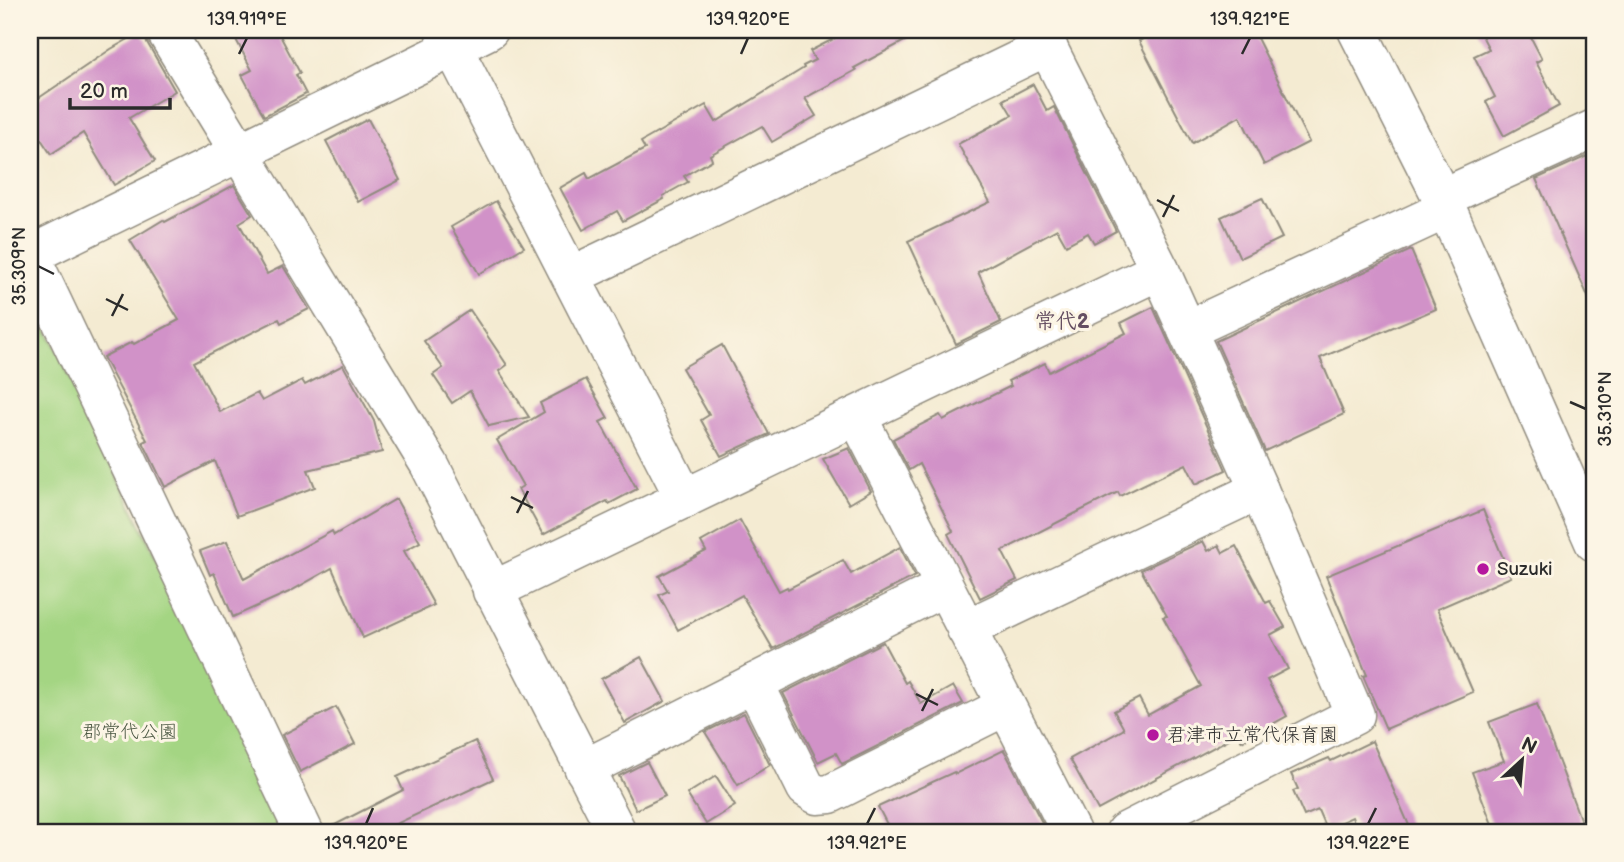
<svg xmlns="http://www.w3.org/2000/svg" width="1624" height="862" viewBox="0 0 1624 862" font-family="'Balsamiq Sans','Klee One',sans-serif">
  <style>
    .green { fill: #a4d583; stroke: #688057; stroke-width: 2 }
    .building { fill: #d192c8 }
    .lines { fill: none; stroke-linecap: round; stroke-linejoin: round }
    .minor-casing { stroke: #908b7e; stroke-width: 41 }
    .minor { stroke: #fff; stroke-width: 38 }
    .ticks { fill: none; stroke: #2b2b2b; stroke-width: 2.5 }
    .poi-dot { fill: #b5179e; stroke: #fcf5e5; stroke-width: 2.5 }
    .labels { text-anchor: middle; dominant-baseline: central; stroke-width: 6; stroke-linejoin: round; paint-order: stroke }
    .poi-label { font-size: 19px; fill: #2b2b2b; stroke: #fcf5e5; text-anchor: start }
    .park-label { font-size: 19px; fill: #495641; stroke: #fcf5e5 }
    .neighbourhood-label { font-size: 21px; font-weight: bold; fill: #654f62; stroke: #fcf5e5 }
    .neatline { fill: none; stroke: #2b2b2b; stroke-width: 2.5 }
    .ticks-label { font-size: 18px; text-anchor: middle; fill: #2b2b2b }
  </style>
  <rect width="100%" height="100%" fill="#fcf5e5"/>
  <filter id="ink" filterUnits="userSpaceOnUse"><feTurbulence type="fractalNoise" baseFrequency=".0143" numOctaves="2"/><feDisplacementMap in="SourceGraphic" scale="14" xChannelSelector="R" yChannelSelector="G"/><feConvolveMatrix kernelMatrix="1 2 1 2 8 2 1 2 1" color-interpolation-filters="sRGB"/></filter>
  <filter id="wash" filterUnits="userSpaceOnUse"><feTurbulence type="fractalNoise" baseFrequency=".00686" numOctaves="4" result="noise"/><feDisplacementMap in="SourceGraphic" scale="28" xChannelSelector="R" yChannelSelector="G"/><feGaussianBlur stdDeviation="1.57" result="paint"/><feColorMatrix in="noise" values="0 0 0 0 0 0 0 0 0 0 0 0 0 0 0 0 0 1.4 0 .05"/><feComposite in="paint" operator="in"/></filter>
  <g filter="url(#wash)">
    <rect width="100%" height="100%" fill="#f4ebd2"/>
    <path class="green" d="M30 293 287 832H30Z"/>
    <g id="blocks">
      <g class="building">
        <path d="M231 30H277L300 73 296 75 306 94 264 116 242 75 252 70Z"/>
        <path d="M851 30H925L854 68 856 70 805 98 816 116 772 142 762 126 710 155 712 160 684 176 688 182 663 196 664 199 623 221 617 211 583 230 560 188 586 173 589 179 645 149 641 142 706 105 716 122 804 68 803 66 815 60 810 51Z"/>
        <path d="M1160 30H1253L1309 142 1264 165 1240 116 1192 143 1139 41Z"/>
        <path d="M1479 30H1527L1542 59 1536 62 1559 106 1504 136 1486 102 1495 97 1474 56 1489 49Z"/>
        <path d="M141 32 175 91 129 118 155 161 114 185 83 133 51 154 30 123V104L111 49Z"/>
        <path d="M1033 84 1047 111 1054 107 1116 231 1094 243 1088 233 1066 245 1057 229 978 272 1001 322 956 344 908 241 990 202 958 144 1012 115 1003 100Z"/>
        <path d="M368 119 400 180 358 202 326 141Z"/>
        <path d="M1594 153V310L1536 179Z"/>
        <path d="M234 185 252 215 239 223 267 274 283 266 309 309 281 323 279 319 194 362 220 412 257 393 262 401 302 380 305 385 343 365 374 421 382 452 308 470 315 487 237 516 215 461 165 487 143 442 147 440 103 357 132 342 134 344 179 320 130 240 163 220 165 222Z"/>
        <path d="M1262 198 1282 238 1240 258 1221 217Z"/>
        <path d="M496 201 524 247 479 274 451 227Z"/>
        <path d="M1411 250 1436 309 1320 358 1344 414 1265 451 1216 341Z"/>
        <path d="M1153 307 1226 470 1196 484 1186 464 1120 496 1118 492 1070 516 1002 551 1017 580 980 598 948 534 953 531 919 464 909 470 893 439 940 415 943 420 1011 386 1008 381 1045 363 1049 372 1126 333 1121 323Z"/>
        <path d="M470 310 507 365 499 371 529 417 489 426 470 391 452 403 433 375 443 368 424 341Z"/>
        <path d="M722 345 769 434 721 456 701 420 709 415 682 368Z"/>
        <path d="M586 379 608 418 600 422 637 489 609 504 607 501 543 535 518 489 523 486 497 440 544 412 540 403Z"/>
        <path d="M849 448 871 491 849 504 823 459Z"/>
        <path d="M396 499 420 542 404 551 434 605 363 638 332 568 289 592 233 617 214 573 210 575 200 551 227 541 244 579 332 531 334 535Z"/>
        <path d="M1483 510 1511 577 1437 609 1473 692 1386 729 1363 676 1367 675 1326 576Z"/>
        <path d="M740 520 779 591 787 587 788 589 843 560 851 574 900 547 915 576 773 649 742 595 678 630 659 595 668 591 659 576 706 551 701 542Z"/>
        <path d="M1203 541 1208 551 1219 545 1223 553 1236 546 1266 603 1270 601 1285 627 1270 635 1288 669 1267 680 1287 716 1242 741 1238 734 1098 810 1070 759 1124 729 1114 711 1139 698 1148 715 1201 686 1163 617 1167 616 1141 570Z"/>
        <path d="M883 642 905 683 908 681 921 704 953 686 963 703 842 764 836 753 818 762 783 693Z"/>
        <path d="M641 657 665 701 625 723 601 679Z"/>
        <path d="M1537 704 1585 832H1495L1472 772 1504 761 1489 722Z"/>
        <path d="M336 707 355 744 300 772 282 735Z"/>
        <path d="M744 713 770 765 738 785 705 732Z"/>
        <path d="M475 741 493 779 379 832H326L325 830 403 790 397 777Z"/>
        <path d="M1372 741 1412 832H1358L1352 817 1326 829 1318 810 1304 816 1293 791 1298 789 1291 774 1329 758 1331 761Z"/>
        <path d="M1004 750 1047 832H891L878 807 954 772 955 774Z"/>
        <path d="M647 762 665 796 636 810 619 776Z"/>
        <path d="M716 776 735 806 706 824 687 794Z"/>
      </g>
    </g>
  </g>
  <g filter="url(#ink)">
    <use href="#blocks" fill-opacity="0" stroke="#908b7e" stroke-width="2"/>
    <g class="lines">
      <defs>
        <g id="minor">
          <path d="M165 30 429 464 617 832"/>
          <path d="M444 30 685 499"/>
          <path d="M1039 30 1160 270 1259 490 1355 715 1125 832"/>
          <path d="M1357 30 1442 198 1594 542"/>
          <path d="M1442 198 1594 129"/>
          <path d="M30 255 304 832"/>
          <path d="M30 255 489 30"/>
          <path d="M571 276 1048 46"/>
          <path d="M1187 330 1447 209"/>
          <path d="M857 416 1071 832"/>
          <path d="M492 591 1160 270"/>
          <path d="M966 629 1259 490"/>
          <path d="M754 683 806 788 817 795 830 794 1006 706"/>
          <path d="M584 769 944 587"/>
        </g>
      </defs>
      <use href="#minor" class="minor-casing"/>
      <use href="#minor" class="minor"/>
    </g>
  </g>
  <path class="ticks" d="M239 54 247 38M741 54 748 38M1242 54 1250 38M1157 200 1179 211M1163 217 1174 195M38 266 54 274M106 299 128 310M112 316 123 294M1570 402 1586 409M511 497 533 508M517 513 528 491M916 694 938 705M922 711 933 689M366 824 373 808M867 824 875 808M1368 824 1376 808"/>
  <g class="poi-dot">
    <circle cx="1483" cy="569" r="7"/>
    <circle cx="1153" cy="735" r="7"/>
  </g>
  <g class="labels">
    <g class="poi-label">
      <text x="1497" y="569">Suzuki</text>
      <text x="1167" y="735">君津市立常代保育園</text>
    </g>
    <g class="park-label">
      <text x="130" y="732">郡常代公園</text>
    </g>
    <g class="neighbourhood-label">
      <text x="1062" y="321">常代2</text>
    </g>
  </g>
  <rect width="1624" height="862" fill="none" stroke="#fcf5e5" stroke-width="77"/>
  <g transform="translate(1522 760) rotate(26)" stroke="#fcf5e5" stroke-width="5" paint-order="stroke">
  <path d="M0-5L12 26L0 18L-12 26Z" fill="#2b2b2b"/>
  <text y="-10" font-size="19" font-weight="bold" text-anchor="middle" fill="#2b2b2b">N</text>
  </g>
  <path d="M70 98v10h100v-10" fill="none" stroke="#2b2b2b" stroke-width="3.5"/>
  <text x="80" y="98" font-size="21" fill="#2b2b2b" stroke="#fcf5e5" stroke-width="5" paint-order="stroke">20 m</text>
  <rect x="38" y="38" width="1548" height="786" class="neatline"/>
  <g class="ticks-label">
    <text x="247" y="25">139.919°E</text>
    <text x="748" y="25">139.920°E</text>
    <text x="1250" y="25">139.921°E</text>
    <text transform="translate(19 266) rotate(-90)" y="6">35.309°N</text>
    <text transform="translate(1605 409) rotate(-90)" y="6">35.310°N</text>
    <text x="366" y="849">139.920°E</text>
    <text x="867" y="849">139.921°E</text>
    <text x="1368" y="849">139.922°E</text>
  </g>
</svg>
